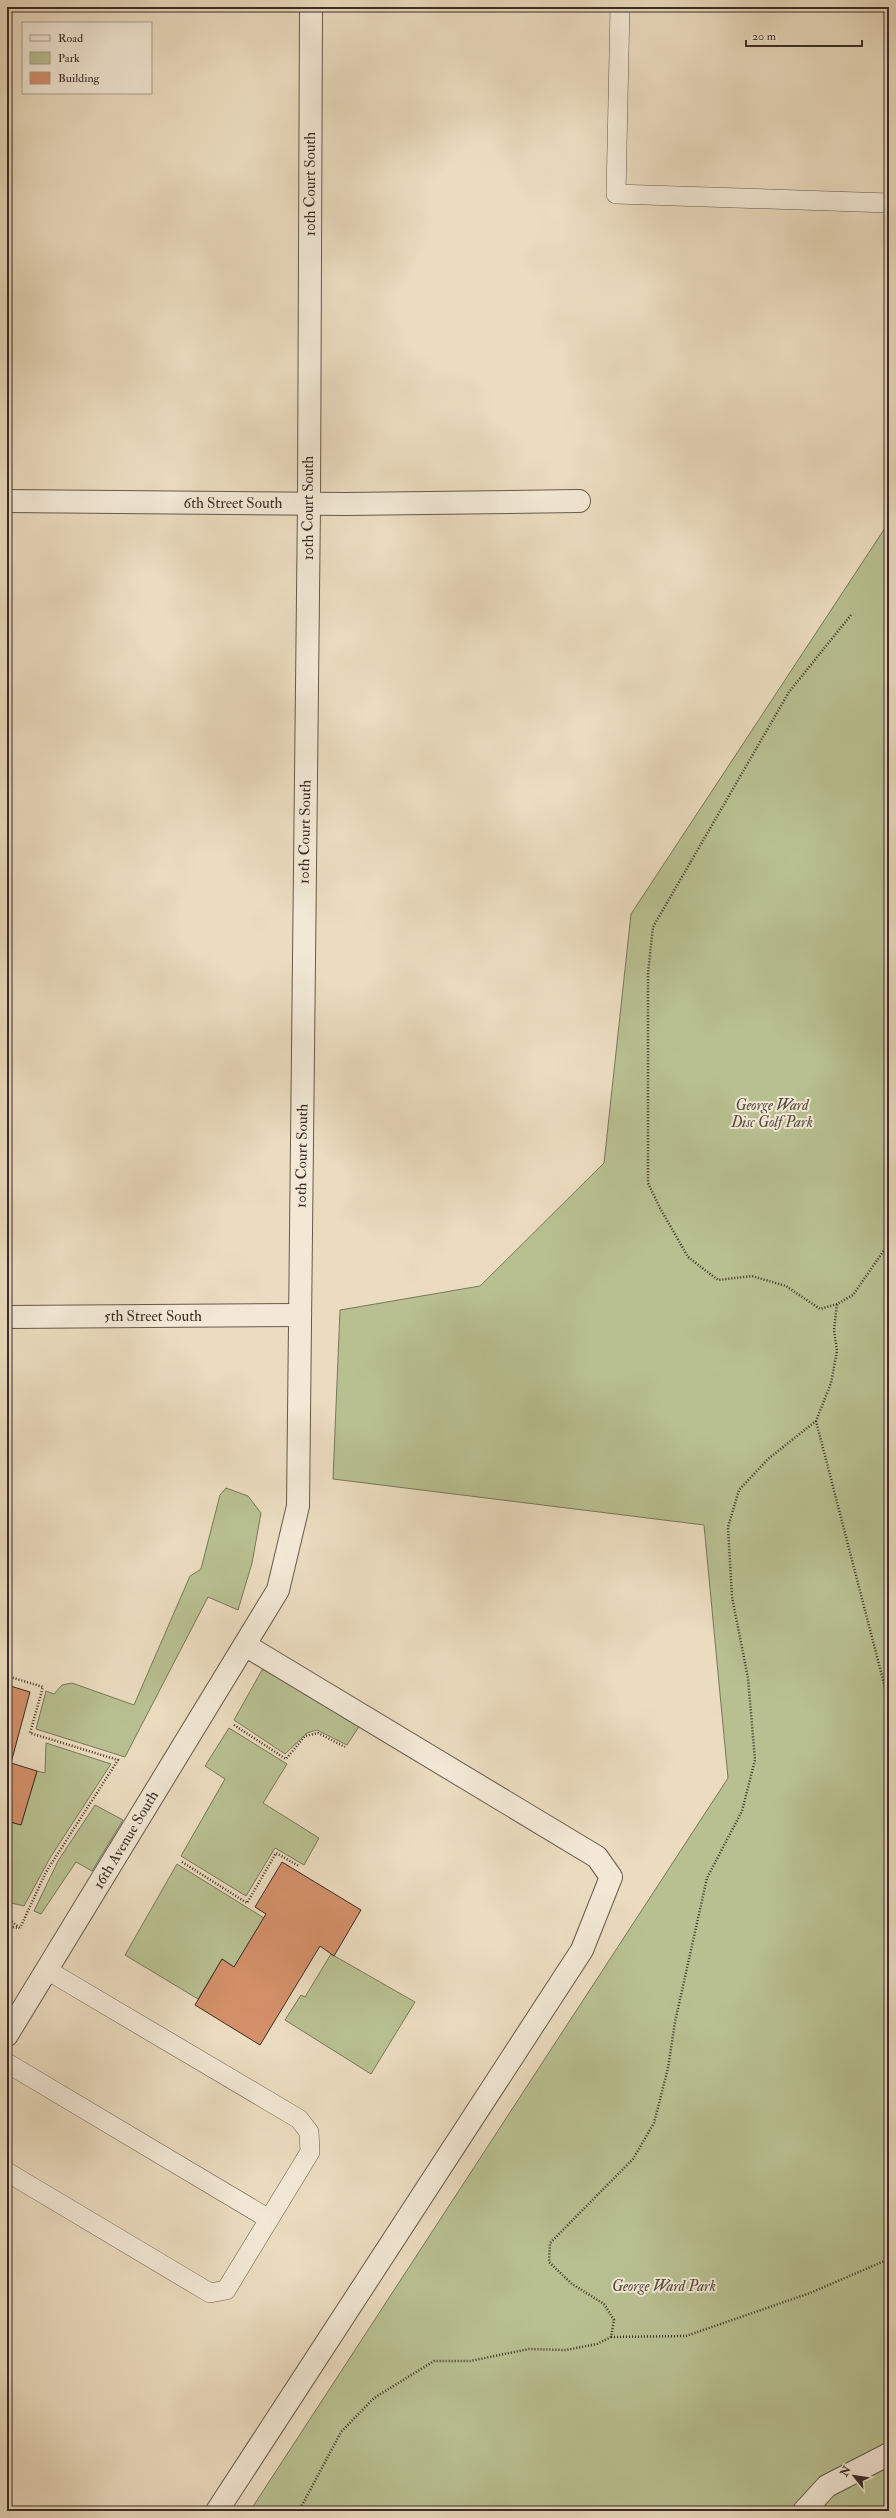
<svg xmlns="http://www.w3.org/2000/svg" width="896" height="2518" viewBox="0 0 896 2518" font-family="'IM FELL Double Pica',serif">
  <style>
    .green { fill: #b8c091; stroke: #79765c }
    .building { fill: #d4906a; stroke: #3a2d28 }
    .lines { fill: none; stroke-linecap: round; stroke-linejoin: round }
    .lane-casing { stroke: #66594e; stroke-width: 20 }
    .street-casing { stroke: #66594e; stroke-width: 24 }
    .path { stroke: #3a2d28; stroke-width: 2.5; stroke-dasharray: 1 2; stroke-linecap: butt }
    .lane { stroke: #f2e8d5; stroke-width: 19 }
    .street { stroke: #f2e8d5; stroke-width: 22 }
    .labels { text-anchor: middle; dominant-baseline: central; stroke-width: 4; stroke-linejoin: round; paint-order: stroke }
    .street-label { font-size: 15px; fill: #3a2d28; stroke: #f2e8d5 }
    .park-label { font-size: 15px; font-style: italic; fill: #534a3d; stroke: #f2e8d5 }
  </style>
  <rect width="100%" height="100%" fill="#ebdcbf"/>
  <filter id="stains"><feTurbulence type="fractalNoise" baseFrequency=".005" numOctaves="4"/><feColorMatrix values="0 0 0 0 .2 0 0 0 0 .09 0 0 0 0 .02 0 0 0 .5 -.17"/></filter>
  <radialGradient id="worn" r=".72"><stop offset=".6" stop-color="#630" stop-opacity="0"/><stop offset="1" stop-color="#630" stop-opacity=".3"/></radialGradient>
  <g class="green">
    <path d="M889 522V2511H250L728 1778 704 1525 333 1479 340 1310 480 1286 604 1163 631 914Z"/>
    <path d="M226 1488 248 1496 261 1513 252 1563 238 1610 208 1597 125 1757 36 1729 46 1691 54 1694 62 1685 72 1683 134 1705 190 1576 201 1569 220 1495Z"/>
    <path d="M266 1669 360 1725 347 1745 317 1730 307 1733 285 1754 234 1720 262 1670Z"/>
    <path d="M229 1728 287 1764 263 1803 319 1838 304 1865 275 1848 246 1896 181 1856 225 1779 205 1766Z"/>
    <path d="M46 1743 111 1764 50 1858 24 1906 7 1902V1835L11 1822 21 1825 37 1771 45 1773Z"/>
    <path d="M95 1805 123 1820 92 1871 76 1862 41 1914 34 1911 58 1861Z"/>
    <path d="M177 1864 264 1918 234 1967 222 1959 198 1999 125 1955Z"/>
    <path d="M331 1954 415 2002 371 2074 285 2020 301 1995 305 1997Z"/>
  </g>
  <g class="building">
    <path d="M7 1685 30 1692 11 1763 37 1771 21 1825 7 1821Z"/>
    <path d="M282 1862 361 1910 334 1956 320 1946 260 2045 195 2005 222 1959 234 1967 266 1914 255 1907Z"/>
  </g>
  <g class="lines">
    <defs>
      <g id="lane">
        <path d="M620 7 616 194 889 203"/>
        <path d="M7 2063 269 2219"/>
        <path d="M7 2172 210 2293 226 2290 310 2152 309 2132 299 2119 47 1970"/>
      </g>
      <g id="street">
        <path d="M7 501 346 504 579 501"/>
        <path d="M7 1317 300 1315"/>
        <path d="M7 2035 278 1590 298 1506 309 504 311 7"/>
        <path d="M217 2511 582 1950 611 1877 597 1857 245 1645"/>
        <path d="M804 2511 827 2486 889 2454"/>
      </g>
    </defs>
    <use href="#lane" class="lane-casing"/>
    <use href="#street" class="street-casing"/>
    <g class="path">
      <path d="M851 615 789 692 653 927 648 973V1183L660 1208 688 1257 718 1280 752 1276 786 1286 820 1309 837 1304 853 1295 889 1243"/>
      <path d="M816 1421 889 1703"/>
      <path d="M7 1676 43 1687 30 1733 118 1760 46 1872 20 1928"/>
      <path d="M234 1725 286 1759 305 1736 318 1733 345 1747"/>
      <path d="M182 1862 247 1903 276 1853 299 1866"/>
      <path d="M7 1918 20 1928"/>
      <path d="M7 1926 19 1928"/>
      <path d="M611 2337 686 2336 810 2293 889 2259"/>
      <path d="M299 2511 341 2432 374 2398 434 2361H470L529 2349 566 2350 597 2344 611 2337 614 2320 604 2304 572 2284 549 2262 550 2243 633 2159 654 2123 668 2068 675 2022 707 1878 742 1811 755 1760 748 1678 732 1597 728 1527 739 1490 768 1459 816 1421 831 1383 837 1351 834 1330 837 1304"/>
    </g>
    <use href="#lane" class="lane"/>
    <use href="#street" class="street"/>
  </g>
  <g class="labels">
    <g class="street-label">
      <text transform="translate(310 184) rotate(-90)">10th Court South</text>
      <text x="233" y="503">6th Street South</text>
      <text transform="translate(308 508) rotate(-90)">10th Court South</text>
      <text transform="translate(305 832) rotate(-89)">10th Court South</text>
      <text transform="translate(302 1156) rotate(-89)">10th Court South</text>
      <text x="153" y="1316">5th Street South</text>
      <text transform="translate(126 1840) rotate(-59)">16th Avenue South</text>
    </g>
    <g class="park-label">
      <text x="772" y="1105">George Ward<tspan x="772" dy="17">Disc Golf Park</tspan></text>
      <text x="664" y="2286">George Ward Park</text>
    </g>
  </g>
  <rect width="896" height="2518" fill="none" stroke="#ebdcbf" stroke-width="24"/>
  <rect x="8" y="8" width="880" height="2502" fill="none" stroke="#3a2d28" stroke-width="2"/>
  <rect x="12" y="12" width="872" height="2494" fill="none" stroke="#3a2d28"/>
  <rect x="22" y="22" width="130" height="72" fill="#f2e8d5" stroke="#a89d90"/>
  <rect x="30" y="35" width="20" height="6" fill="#f2e8d5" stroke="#a89d90"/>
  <text x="58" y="42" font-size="12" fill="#3a2d28">Road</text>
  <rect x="30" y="52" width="20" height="12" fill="#b8c091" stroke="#a89d90"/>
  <text x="58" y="62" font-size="12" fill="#3a2d28">Park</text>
  <rect x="30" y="72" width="20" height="12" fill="#d4906a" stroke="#a89d90"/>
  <text x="58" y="82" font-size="12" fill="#3a2d28">Building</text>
  <g transform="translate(854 2476) rotate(300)" stroke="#f2e8d5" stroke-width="3" paint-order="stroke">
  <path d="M0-3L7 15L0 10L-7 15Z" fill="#3a2d28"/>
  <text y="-6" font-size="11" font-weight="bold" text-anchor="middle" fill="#3a2d28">N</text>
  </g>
  <path d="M746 40v6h116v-6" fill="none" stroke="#3a2d28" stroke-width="2"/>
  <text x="752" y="40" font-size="12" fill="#3a2d28" stroke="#f2e8d5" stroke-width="3" paint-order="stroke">20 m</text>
  <rect width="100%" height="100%" filter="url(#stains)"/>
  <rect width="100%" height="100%" fill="url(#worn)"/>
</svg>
